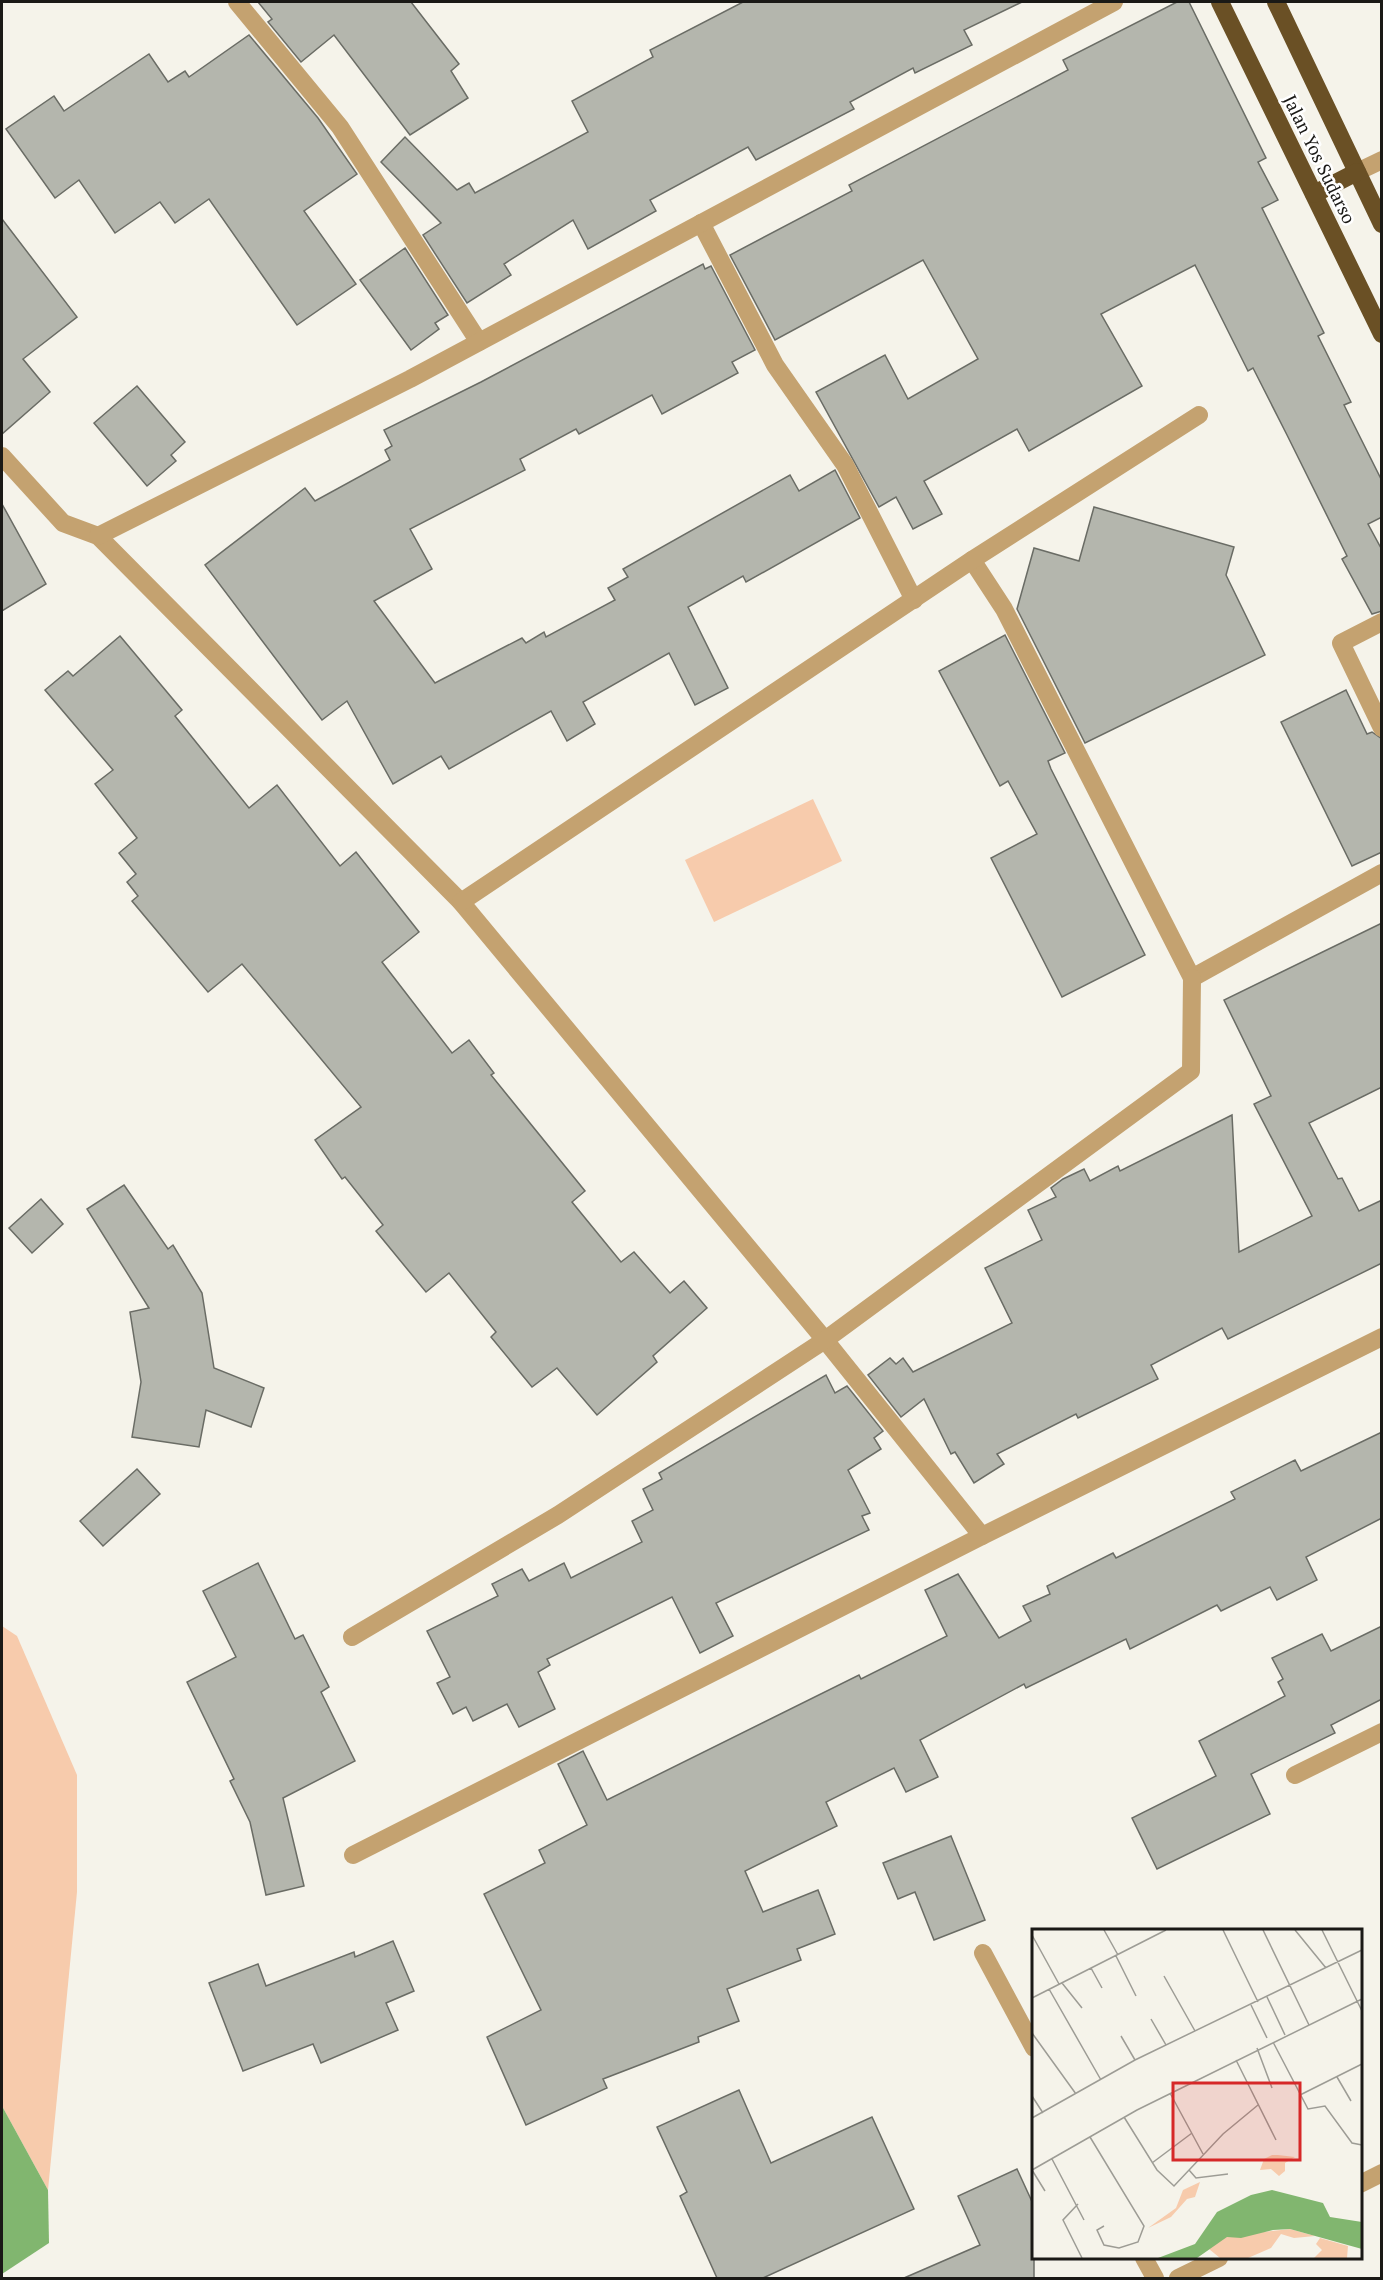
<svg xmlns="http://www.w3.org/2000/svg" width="1383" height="2280" viewBox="0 0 1383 2280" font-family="'PT Serif',serif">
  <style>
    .green { fill: #f7cbac }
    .water { fill: #81b66f }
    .building { fill: #b4b6ad; stroke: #6a6c65; stroke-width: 1.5 }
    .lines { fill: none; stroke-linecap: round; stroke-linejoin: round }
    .minor { stroke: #c4a270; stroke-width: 18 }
    .highway { stroke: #6a5025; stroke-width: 18 }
    .labels { text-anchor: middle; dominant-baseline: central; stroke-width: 5; stroke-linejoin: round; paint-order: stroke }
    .street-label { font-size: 18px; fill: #1a1916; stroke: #fff }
    .inset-road { fill: none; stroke: #9d9c95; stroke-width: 1.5 }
    .view { fill: #d62828; fill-opacity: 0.15; stroke: #d62828; stroke-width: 3 }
    .inset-edge { fill: none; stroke: #1a1916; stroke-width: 3 }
  </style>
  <rect width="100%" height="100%" fill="#f5f3ea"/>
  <g class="green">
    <path d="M813 799 842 861 714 922 685 860Z"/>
    <path d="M2 1626 17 1636 77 1775V1892L48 2190 2 2106Z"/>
  </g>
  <path class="water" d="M2 2106 48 2190 49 2243 2 2274Z"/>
  <g class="building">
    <path d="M258 2H411L459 64 451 71 468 98 410 135 334 35 301 62 268 22 272 19Z"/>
    <path d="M743 2H1022L964 30 972 45 915 73 913 68 850 102 854 109 756 160 748 147 650 200 656 211 588 249 573 220 504 264 511 275 467 303 423 235 441 223 381 162 405 137 457 190 469 183 475 193 588 132 572 101 653 57 650 50Z"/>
    <path d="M1177 2H1189L1266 158 1258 162 1278 200 1262 208 1324 333 1318 336 1351 402 1344 405 1382 481V517L1368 524 1382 550V611L1372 614 1342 559 1347 556 1287 435 1253 368 1248 371 1195 265 1101 314 1142 386 1029 451 1017 429 924 481 942 514 913 529 896 497 879 507 816 392 885 355 908 399 978 359 923 260 775 340 730 255 852 191 849 185 1068 70 1063 60Z"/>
    <path d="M249 35 318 118 357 174 304 211 356 284 297 325 209 199 175 223 160 202 115 233 79 180 55 198 6 129 54 96 64 111 149 54 168 82 185 71 189 77Z"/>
    <path d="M2 219 77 317 23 359 50 392 2 434Z"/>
    <path d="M405 248 448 315 435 323 439 329 411 350 360 280Z"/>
    <path d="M703 264 705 269 711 266 755 350 732 362 738 373 662 414 652 395 579 434 576 429 520 459 525 470 410 529 432 569 374 601 435 683 522 638 526 643 544 632 546 637 615 600 608 588 628 577 623 569 790 475 799 491 835 470 860 518 746 582 743 576 688 607 728 688 695 705 669 653 583 702 595 724 567 741 551 711 449 769 441 756 393 784 347 701 322 720 205 565 305 488 315 501 390 460 385 450 392 446 384 430 481 382Z"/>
    <path d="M137 386 185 442 171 455 176 461 147 486 94 423Z"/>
    <path d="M2 504 46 584 2 611Z"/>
    <path d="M1094 507 1234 547 1226 575 1265 655 1085 743 1017 609 1034 548 1079 561Z"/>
    <path d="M1005 635 1065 753 1048 761 1051 769 1145 955 1062 997 991 858 1037 834 1008 781 1000 786 939 671Z"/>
    <path d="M120 636 182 710 175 716 249 808 277 785 340 866 356 852 419 932 382 962 452 1053 469 1040 494 1073 491 1075 585 1191 572 1202 621 1262 634 1252 670 1293 684 1281 707 1308 653 1356 657 1362 597 1415 557 1368 532 1387 491 1337 496 1332 449 1273 426 1292 376 1231 383 1225 345 1177 342 1179 315 1140 361 1107 242 964 208 992 132 901 138 896 127 882 136 874 119 853 137 838 95 784 113 770 45 690 68 671 73 676Z"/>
    <path d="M1346 690 1367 734 1372 732 1382 739V852L1352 866 1281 722Z"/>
    <path d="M1382 923V1087L1309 1123 1338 1179 1342 1178 1359 1211 1382 1200V1263L1228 1339 1222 1328 1151 1365 1158 1379 1078 1418 1076 1414 997 1454 1004 1464 974 1483 955 1452 951 1454 924 1399 901 1417 868 1375 890 1358 896 1364 903 1358 913 1372 1012 1323 985 1268 1042 1240 1028 1210 1056 1197 1051 1188 1063 1179 1084 1169 1090 1181 1118 1166 1120 1171 1232 1115 1239 1252 1312 1216 1254 1104 1271 1096 1224 1000Z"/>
    <path d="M124 1185 168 1249 173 1245 202 1293 214 1368 264 1388 251 1427 206 1410 199 1447 132 1437 141 1382 130 1312 149 1308 87 1209Z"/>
    <path d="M41 1199 63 1224 32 1253 9 1228Z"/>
    <path d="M826 1375 835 1393 847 1386 883 1431 874 1438 881 1449 848 1470 870 1513 862 1516 869 1530 716 1603 733 1636 700 1653 672 1597 547 1659 550 1665 538 1672 555 1709 519 1727 507 1704 473 1721 466 1707 453 1714 437 1683 450 1677 427 1631 498 1596 492 1584 522 1569 529 1581 564 1563 571 1578 642 1542 632 1521 653 1510 643 1489 662 1479 659 1473Z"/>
    <path d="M1382 1432V1518L1306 1557 1317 1580 1277 1600 1270 1587 1221 1611 1217 1605 1130 1649 1126 1639 1026 1688 1024 1684 920 1740 938 1777 906 1792 894 1768 826 1802 837 1826 745 1871 763 1912 818 1890 835 1934 797 1949 801 1960 727 1989 739 2021 698 2037 699 2042 603 2079 607 2088 526 2125 487 2037 541 2010 484 1894 545 1863 539 1850 587 1825 558 1764 583 1751 607 1800 859 1675 861 1679 947 1636 925 1590 958 1574 999 1638 1031 1621 1023 1606 1050 1594 1047 1586 1113 1553 1116 1558 1235 1499 1231 1492 1295 1460 1301 1471Z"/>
    <path d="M137 1469 160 1494 103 1546 80 1521Z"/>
    <path d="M258 1563 295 1639 303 1635 329 1687 321 1692 355 1761 283 1798 304 1886 266 1895 250 1822 230 1781 234 1779 187 1682 236 1657 203 1591Z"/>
    <path d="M1382 1626V1699L1331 1725 1335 1733 1251 1774 1270 1814 1157 1869 1132 1818 1216 1776 1199 1741 1285 1696 1278 1682 1283 1679 1272 1658 1322 1634 1331 1651Z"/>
    <path d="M951 1836 985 1920 934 1940 915 1892 898 1899 883 1863Z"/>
    <path d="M393 1941 414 1991 386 2003 398 2030 321 2063 313 2044 243 2071 209 1983 258 1964 266 1986 354 1952 355 1957Z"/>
    <path d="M739 2090 771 2163 872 2117 914 2209 763 2278H717L680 2196 687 2192 657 2127Z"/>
    <path d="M1017 2169 1034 2206V2278H904L980 2245 958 2196Z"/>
  </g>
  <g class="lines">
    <g class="minor">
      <path d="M237 2 340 127 479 342"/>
      <path d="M1357 172 1382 160"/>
      <path d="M701 223 775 365 845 465 914 600"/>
      <path d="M2 456 63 523 98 536 461 902 825 1340 982 1536"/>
      <path d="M98 536 410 379 1114 2"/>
      <path d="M972 560 1004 609 1192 978 1382 873"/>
      <path d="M1382 622 1341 643 1382 728"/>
      <path d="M461 902 972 560 1199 415"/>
      <path d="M352 1637 558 1515 825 1340 1191 1071 1192 978"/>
      <path d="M1295 1775 1382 1732"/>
      <path d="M353 1855 982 1536 1382 1337"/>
      <path d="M983 1953 1034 2048"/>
      <path d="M1360 2184 1382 2173"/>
      <path d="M1144 2258 1155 2278"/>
      <path d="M1178 2278 1219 2258"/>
    </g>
    <g class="highway">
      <path d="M1220 2 1382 334"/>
      <path d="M1276 2 1382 224"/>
      <path d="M1314 194 1357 172"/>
    </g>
  </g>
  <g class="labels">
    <g class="street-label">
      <text transform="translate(1320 159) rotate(64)">Jalan Yos Sudarso</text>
    </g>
  </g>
  <g transform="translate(1032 1929)">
    <rect width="330" height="330" fill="#f5f3ea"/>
    <path d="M240 226H246L263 228 253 234V242L247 247 239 240 228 241 232 230ZM168 253 163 268 155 270 139 288 116 299 144 279 151 261ZM258 300 283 307 262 309 249 305 239 319 216 329H188L177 320 165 329 189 310 195 307ZM288 309 316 317 315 329H282L290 321 284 315Z" fill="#f7cbac"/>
    <path d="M240 261 291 274 298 288 330 293V320L258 300 241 301 209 309 195 308 165 329H126L163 315 185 283 219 266Z" fill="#81b66f"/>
    <path class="inset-road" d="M72 1 86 26M191 1 226 73M231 1 277 96M263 1 294 39M290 1 330 82M0 6 27 55M84 27 104 67M59 39 70 59M132 47 163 102M30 54 50 79M17 60 69 151M235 68 253 106M0 69 134 1M219 76 235 109M119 90 134 116M0 104 44 165M89 107 103 131M241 113 276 180 293 177 320 214 330 216M225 119 240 159M204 131 244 211M305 148 319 172M138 164 171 225M268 166 330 135M0 167 11 184M92 188 125 241 142 257 191 205 226 176M0 189 103 131 330 21M58 208 112 297 106 313 87 319 72 316 65 301 72 297M20 230 52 291M120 234 160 204M0 241 13 262M0 241 105 181 330 70M157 241 164 249 196 245M46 275 31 291 50 329"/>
    <path class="view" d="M141 154H268V231H141Z"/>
    <rect width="330" height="330" class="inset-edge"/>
  </g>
  <rect width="1383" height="2280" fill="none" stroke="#1a1916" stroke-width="6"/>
</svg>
